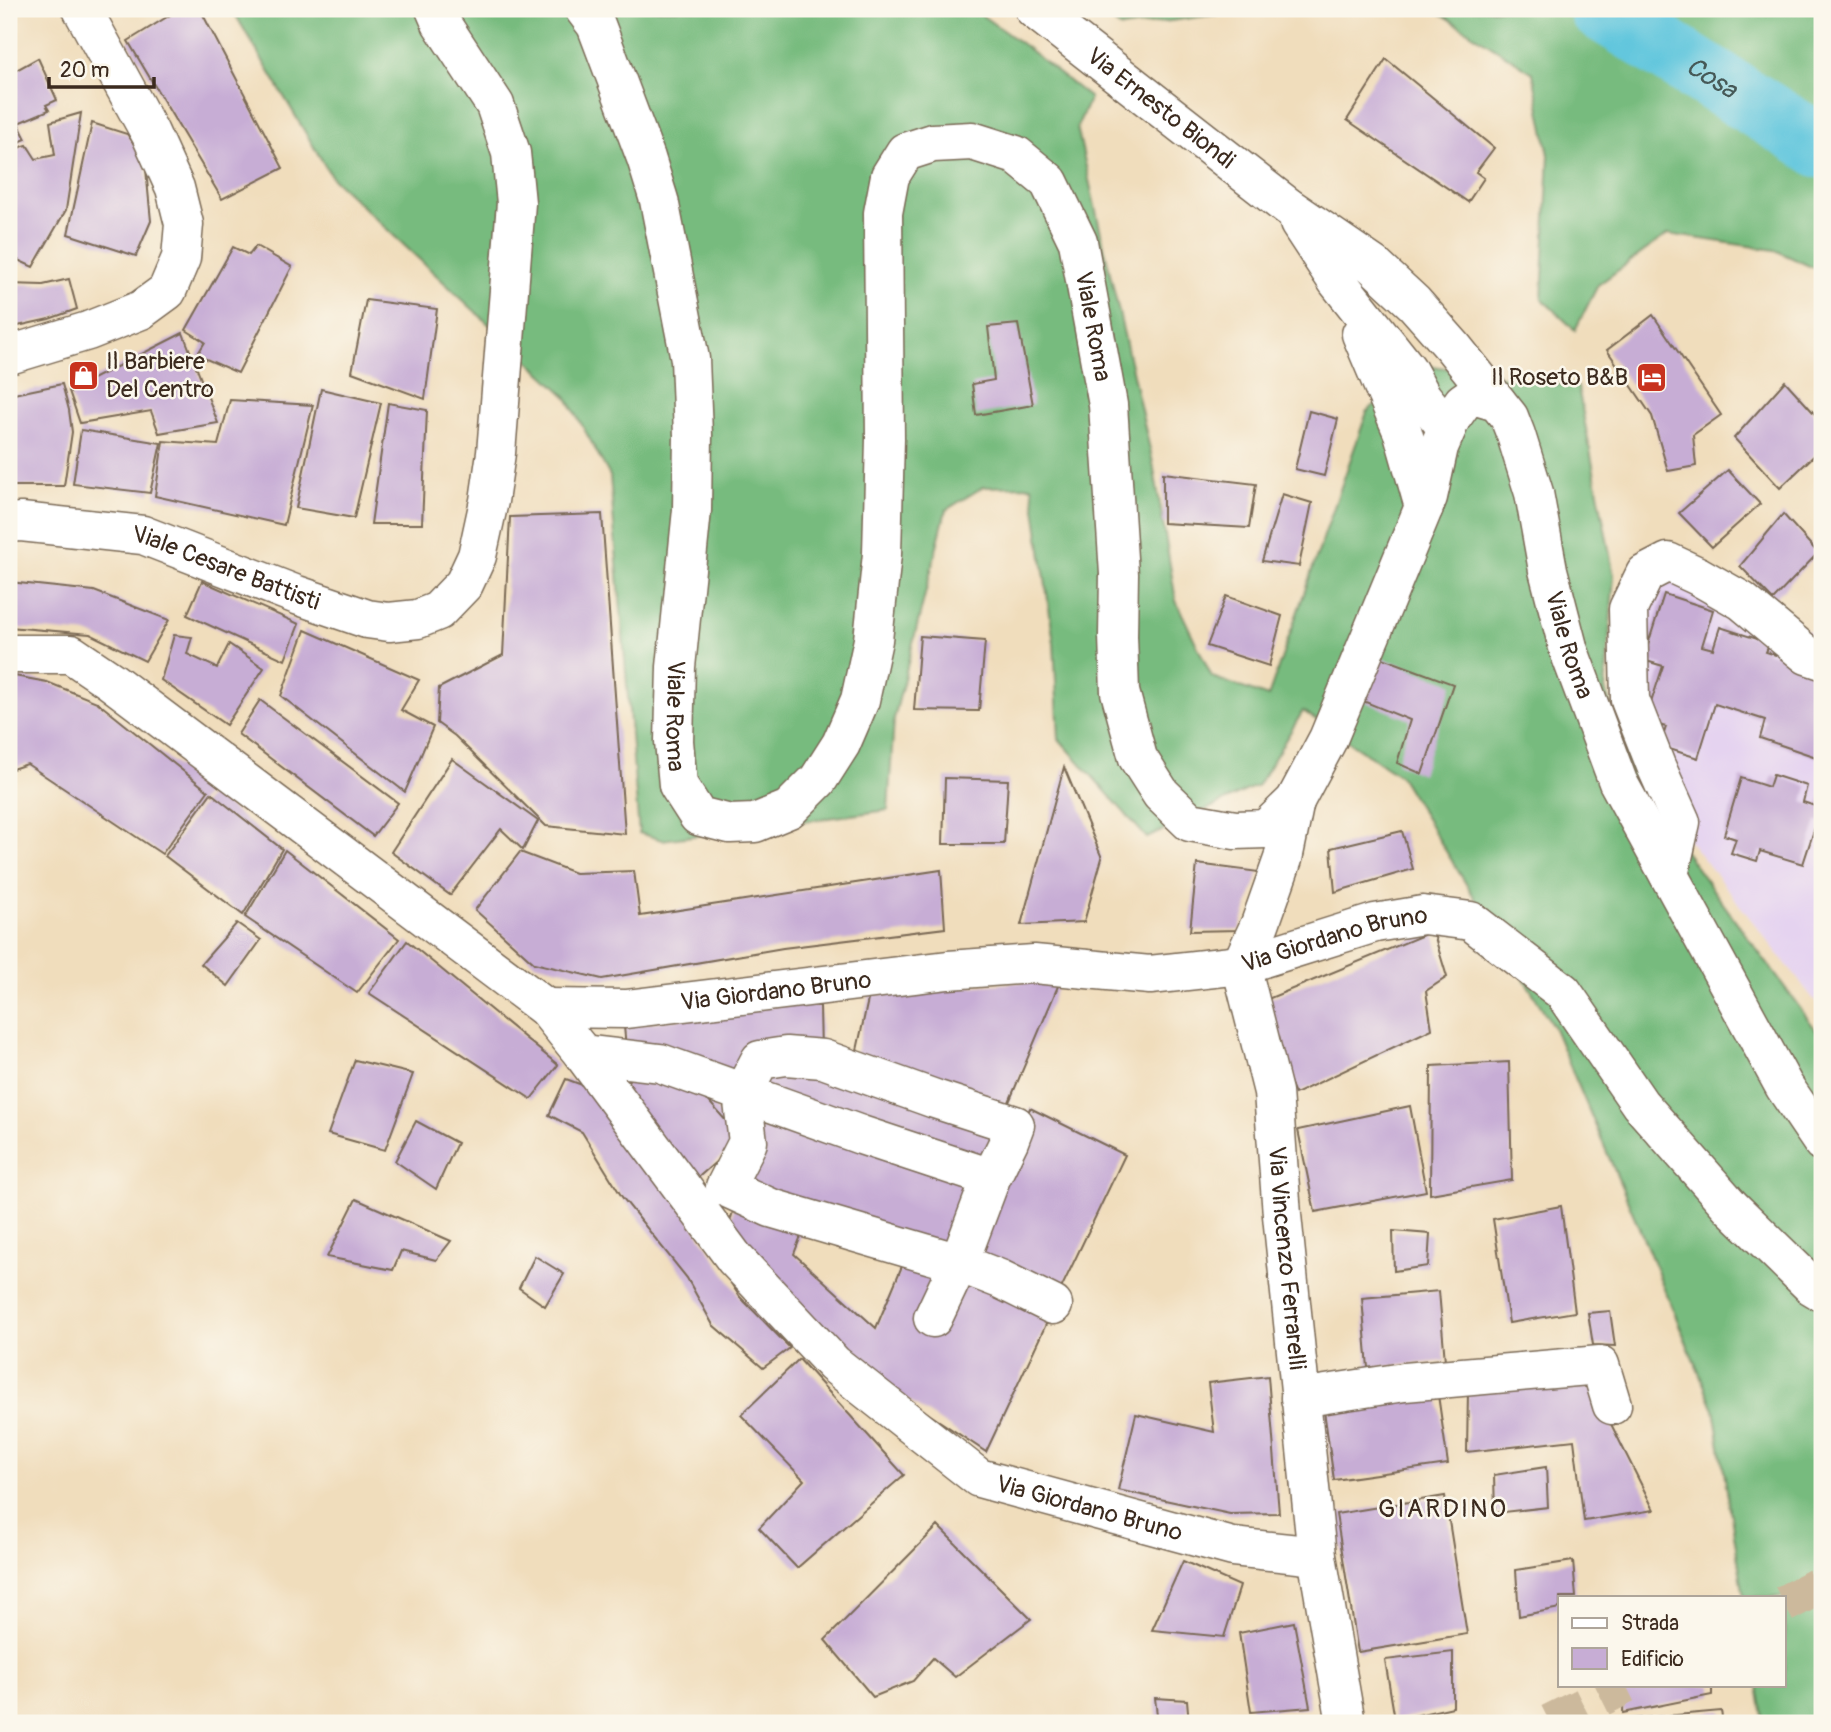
<svg xmlns="http://www.w3.org/2000/svg" width="1831" height="1732" viewBox="0 0 1831 1732" font-family="Pangolin,sans-serif">
  <style>
    .built { fill: #e5d3f0 }
    .forest { fill: #77bb7e; stroke: #59724e; stroke-width: 2 }
    .lines { fill: none; stroke-linecap: round; stroke-linejoin: round }
    .river { stroke: #60c6dd; stroke-width: 63 }
    .building { fill: #c7add5 }
    .major-tunnel { stroke: #ccb99c; stroke-width: 38; stroke-dasharray: 38 19; stroke-linecap: butt }
    .minor-casing { stroke: #7a6955; stroke-width: 41 }
    .major-casing { stroke: #7a6955; stroke-width: 41 }
    .minor { stroke: #fff; stroke-width: 38 }
    .major { stroke: #fff; stroke-width: 38 }
    .labels { text-anchor: middle; dominant-baseline: central; stroke-width: 5; stroke-linejoin: round; paint-order: stroke }
    .street-label { font-size: 24px; fill: #3b2a1e; stroke: #fbf7ec }
    .poi-label { font-size: 24px; fill: #3b2a1e; stroke: #fbf7ec; text-anchor: start }
    .water-label { font-size: 26px; font-style: italic; fill: #465957; stroke: #fbf7ec }
    .neighbourhood-label { font-size: 26px; letter-spacing: 2px; fill: #3b2a1e; stroke: #fbf7ec }
  </style>
  <rect width="100%" height="100%" fill="#fbf7ec"/>
  <filter id="ink" filterUnits="userSpaceOnUse"><feTurbulence type="fractalNoise" baseFrequency=".0143" numOctaves="2"/><feDisplacementMap in="SourceGraphic" scale="14" xChannelSelector="R" yChannelSelector="G"/><feConvolveMatrix kernelMatrix="1 2 1 2 8 2 1 2 1" color-interpolation-filters="sRGB"/></filter>
  <filter id="wash" filterUnits="userSpaceOnUse"><feTurbulence type="fractalNoise" baseFrequency=".00686" numOctaves="4" result="noise"/><feDisplacementMap in="SourceGraphic" scale="28" xChannelSelector="R" yChannelSelector="G"/><feGaussianBlur stdDeviation="1.57" result="paint"/><feColorMatrix in="noise" values="0 0 0 0 0 0 0 0 0 0 0 0 0 0 0 0 0 1.4 0 .05"/><feComposite in="paint" operator="in"/></filter>
  <g filter="url(#wash)">
    <rect width="100%" height="100%" fill="#f0ddbc"/>
    <path class="built" d="M1637 563 1798 628 1822 634V1010L1648 788Z"/>
    <g class="forest">
      <path d="M232 9H973L1026 47 1090 98 1077 127 1153 463 1176 601 1212 677 1268 697 1367 412 1418 364 1578 387 1614 576 1605 689 1644 796 1822 1038V1723H1764L1758 1685H1784V1597H1744L1714 1409 1638 1225 1553 1026 1400 776 1303 711 1258 785 1147 838 1059 739 1054 643 1032 486 983 487 946 510 894 719 888 810 662 840 639 833 610 476 566 396 333 179Z"/>
      <path d="M1095 9H1255L1121 28Z"/>
      <path d="M1434 9H1822V272L1775 250 1668 234 1598 285 1575 330 1542 299 1549 155 1533 73Z"/>
    </g>
    <g class="lines">
      <path class="river" id="s1" d="M1600 9 1822 147"/>
    </g>
    <g id="blocks">
      <g class="building">
        <path d="M180 9H200L283 168 222 199 128 41Z"/>
        <path d="M38 58 57 100 46 105 49 110 18 123 26 139 9 146V74Z"/>
        <path d="M1386 59 1494 148 1476 172 1484 178 1468 202 1347 120Z"/>
        <path d="M81 113 66 210 33 267 9 256V249L12 242 9 240V151L27 145 36 159 55 155 50 122Z"/>
        <path d="M92 123 127 134 145 159 151 221 136 256 68 234Z"/>
        <path d="M256 246 292 267 238 373 197 355 205 342 186 330 233 247 249 255Z"/>
        <path d="M69 279 77 309 49 319 9 328V284L43 285Z"/>
        <path d="M366 300 437 309 425 399 352 372Z"/>
        <path d="M1653 315 1721 415 1693 435 1696 466 1668 471 1652 416 1607 350Z"/>
        <path d="M1018 324 1033 405 976 415 972 384 994 380 988 327Z"/>
        <path d="M183 333 218 423 159 433 151 411 80 423 69 391Z"/>
        <path d="M1785 381 1822 422V448L1780 488 1734 438Z"/>
        <path d="M62 384 69 410 72 432 64 486H9V395Z"/>
        <path d="M321 389 381 403 354 518 296 508Z"/>
        <path d="M230 400 313 405 284 525 155 496 163 441 218 445Z"/>
        <path d="M388 403 427 410 422 524H371Z"/>
        <path d="M1309 411 1338 419 1324 476 1295 469Z"/>
        <path d="M81 430 161 443 150 493 73 484Z"/>
        <path d="M1728 470 1760 504 1712 547 1679 513Z"/>
        <path d="M1163 473 1256 484 1249 528 1163 523Z"/>
        <path d="M1282 494 1312 503 1299 566 1262 561Z"/>
        <path d="M602 514 625 834 546 826 455 736 437 723 439 688 503 655 510 517Z"/>
        <path d="M1783 514 1818 553 1773 600 1740 566Z"/>
        <path d="M202 581 299 624 285 660 187 615Z"/>
        <path d="M9 582 94 591 169 620 145 661 90 634 9 627Z"/>
        <path d="M1664 594 1713 610 1702 646 1713 649 1720 627 1770 643 1766 652 1822 670V759L1760 738 1765 720 1715 704 1698 758 1660 746 1666 727 1645 721 1663 666 1643 660Z"/>
        <path d="M1226 596 1282 616 1269 666 1207 646Z"/>
        <path d="M305 630 419 680 401 710 433 727 405 792 281 696Z"/>
        <path d="M174 635 192 637 187 654 217 668 229 644 264 668 226 725 161 680Z"/>
        <path d="M920 636 985 641 979 711 914 710Z"/>
        <path d="M1380 657 1453 684 1422 774 1397 763 1410 720 1363 701Z"/>
        <path d="M9 675 47 682 97 702 208 791 162 854 27 764 9 770Z"/>
        <path d="M260 700 398 803 373 836 238 734Z"/>
        <path d="M452 759 538 821 523 850 501 829 450 895 391 852Z"/>
        <path d="M1064 767 1102 858 1084 922 1021 925Z"/>
        <path d="M1773 775 1807 786 1803 802 1818 807 1822 795V823L1817 821 1803 864 1760 851 1757 861 1731 853 1736 839 1724 835 1741 778 1769 787Z"/>
        <path d="M945 778 1008 780 1004 844H943Z"/>
        <path d="M211 793 282 849 243 915 165 856Z"/>
        <path d="M1402 831 1413 869 1335 892 1331 848Z"/>
        <path d="M285 850 399 939 357 993 245 917Z"/>
        <path d="M520 852 575 873 634 871 640 916 941 870 945 928 783 948 602 979 534 963 475 910Z"/>
        <path d="M1197 864 1259 872 1239 930 1190 931Z"/>
        <path d="M237 923 261 940 228 986 201 964Z"/>
        <path d="M1433 931 1447 977 1426 991 1432 1029 1295 1094 1258 1003Z"/>
        <path d="M407 941 558 1065 531 1099 369 993Z"/>
        <path d="M1061 979 1004 1114 854 1064 869 995Z"/>
        <path d="M791 1004 820 1006 821 1052 721 1077 626 1048 624 1026Z"/>
        <path d="M355 1060 413 1074 385 1150 328 1134Z"/>
        <path d="M1509 1062 1512 1180 1430 1194 1431 1066Z"/>
        <path d="M638 1066 705 1097 742 1139 694 1181 623 1089Z"/>
        <path d="M817 1066 1001 1128 985 1168 755 1091 766 1067Z"/>
        <path d="M566 1079 601 1092 688 1217 740 1297 790 1348 763 1368 713 1325 687 1278 622 1197 582 1132 549 1115Z"/>
        <path d="M1410 1106 1426 1191 1315 1212 1298 1130Z"/>
        <path d="M1030 1108 1125 1155 1058 1295 972 1256Z"/>
        <path d="M763 1112 980 1188 952 1254 742 1186Z"/>
        <path d="M416 1121 457 1143 436 1189 395 1161Z"/>
        <path d="M356 1199 451 1241 436 1260 401 1251 393 1270 327 1257Z"/>
        <path d="M735 1205 806 1223 794 1254 876 1328 902 1266 968 1273 1049 1318 986 1452 861 1369 728 1228Z"/>
        <path d="M1561 1206 1575 1312 1509 1323 1493 1219Z"/>
        <path d="M1393 1231 1430 1234 1428 1266 1394 1271Z"/>
        <path d="M535 1256 564 1274 545 1306 519 1288Z"/>
        <path d="M1439 1291 1445 1361 1368 1368 1362 1298Z"/>
        <path d="M1610 1311 1615 1346 1593 1345 1588 1313Z"/>
        <path d="M799 1359 904 1475 797 1568 759 1528 804 1480 741 1415Z"/>
        <path d="M1268 1376 1279 1513 1230 1514 1118 1490 1136 1414 1214 1432 1208 1383Z"/>
        <path d="M1566 1380 1594 1390 1654 1510 1584 1521 1574 1440 1467 1452 1468 1391Z"/>
        <path d="M1438 1395 1448 1464 1334 1480 1324 1411Z"/>
        <path d="M1546 1467 1548 1507 1495 1513 1494 1475Z"/>
        <path d="M1445 1496 1467 1634 1358 1652 1336 1514Z"/>
        <path d="M938 1526 1031 1619 955 1677 933 1658 913 1681 873 1697 825 1640Z"/>
        <path d="M1183 1561 1240 1586 1224 1637 1152 1630Z"/>
        <path d="M1573 1561 1576 1597H1560V1608L1519 1616 1516 1570Z"/>
        <path d="M1294 1622 1310 1707 1251 1712 1239 1633Z"/>
        <path d="M1453 1652V1707L1395 1720 1385 1660Z"/>
        <path d="M1624 1685H1712V1695L1623 1713Z"/>
        <path d="M1155 1698 1187 1700 1189 1723H1158Z"/>
        <path d="M1721 1711 1723 1723H1609V1721Z"/>
      </g>
    </g>
  </g>
  <g filter="url(#ink)">
    <use href="#blocks" fill-opacity="0" stroke="#7a6955" stroke-width="2"/>
    <g class="lines">
      <g class="major-tunnel">
        <path d="M1784 1604 1822 1584"/>
        <path d="M1550 1723 1626 1685"/>
      </g>
      <defs>
        <g id="minor">
          <path id="s2" d="M584 9 596 25 646 158 659 200 690 359 693 435 692 510 676 667 674 741 678 785 698 816 730 824 755 823 789 809 818 780 841 744 860 700 873 640 882 554 885 439 883 213 890 176 905 152 933 143 972 141 1016 155 1049 182 1078 242 1108 405 1119 574 1118 636 1120 692 1138 758 1161 794 1190 822 1235 830 1266 829 1295 801 1328 739 1428 497 1439 447 1451 419 1463 402 1473 395 1497 402 1509 417 1516 435 1534 493 1548 570 1569 651 1618 782 1784 1086 1822 1142"/>
          <path id="s3" d="M1034 9 1288 207 1373 265 1414 303 1453 347 1497 402"/>
          <path d="M1299 223 1337 281 1407 369 1422 397 1447 428"/>
          <path d="M1361 334 1403 433 1424 507"/>
          <path id="s4" d="M9 523 21 522 143 535 297 595 367 619 389 622 418 619 438 611 464 584 477 556 489 501 496 453 516 203 511 153 495 105 441 23 435 9"/>
          <path id="s5" d="M9 654H71L111 681 546 1008 583 1054 735 1259 834 1364 979 1478 1233 1547 1317 1556"/>
          <path id="s6" d="M1295 801 1283 859 1260 924 1241 965 1273 1092 1282 1215 1317 1556 1346 1723"/>
          <path d="M1669 875 1681 822 1656 766 1630 700 1628 609 1645 574 1668 562 1698 576 1742 601 1807 655 1822 660"/>
          <path id="s7" d="M546 1008 626 1009 948 970 1034 964 1150 975 1241 965 1375 923 1423 915 1471 921 1563 992 1640 1104 1731 1207 1812 1286 1822 1292"/>
          <path d="M583 1054 660 1063 861 1135 991 1178 959 1263 771 1208 725 1187 748 1142 742 1094 760 1060 786 1056 823 1059 935 1099 1015 1125 1009 1141 991 1178"/>
          <path d="M933 1318 959 1263 1000 1279 1053 1305"/>
          <path d="M1300 1398 1404 1382 1600 1365 1612 1405"/>
        </g>
        <path id="major" d="M9 355 88 331 141 310 167 291 181 258 184 224 175 188 150 133 82 9"/>
      </defs>
      <use href="#minor" class="minor-casing"/>
      <use href="#major" class="major-casing"/>
      <use href="#minor" class="minor"/>
      <use href="#major" class="major"/>
    </g>
  </g>
  <defs>
    <symbol id="shop-square" viewBox="-11 -11 22 22"><rect x="-9" y="-9" width="18" height="18" rx="4" fill="#c8321e" stroke="#fbf7ec"/><path d="M-5-2.5h2.3a2.7 3.5 0 0 1 5.4 0H5L5.5 6h-11ZM-1.5-2.5h3a1.5 2.3 0 0 0-3 0Z" fill="#fff"/></symbol>
    <symbol id="hotel-square" viewBox="-11 -11 22 22"><rect x="-9" y="-9" width="18" height="18" rx="4" fill="#c8321e" stroke="#fbf7ec"/><path d="M-6-4.5h1.5V1H6V5H4.5V3h-9V5H-6ZM-4 0a1.8 1.8 0 1 1 3.6 0ZM.5 0V-2.5h3Q6-2.5 6 0Z" fill="#fff"/></symbol>
  </defs>
  <g fill-rule="evenodd">
    <use href="#shop-square" x="66" y="358" width="35" height="35"/>
    <use href="#hotel-square" x="1634" y="360" width="35" height="35"/>
  </g>
  <g class="labels">
    <g class="street-label">
      <text stroke="none"><textPath href="#s3" startOffset="161">Via Ernesto Biondi</textPath></text>
      <text stroke="none"><textPath href="#s2" startOffset="1923">Viale Roma</textPath></text>
      <text stroke="none"><textPath href="#s4" startOffset="224">Viale Cesare Battisti</textPath></text>
      <text stroke="none"><textPath href="#s2" startOffset="3286">Viale Roma</textPath></text>
      <text stroke="none"><textPath href="#s2" startOffset="726">Viale Roma</textPath></text>
      <text stroke="none"><textPath href="#s7" startOffset="796">Via Giordano Bruno</textPath></text>
      <text stroke="none"><textPath href="#s7" startOffset="231">Via Giordano Bruno</textPath></text>
      <text stroke="none"><textPath href="#s6" startOffset="471">Via Vincenzo Ferrarelli</textPath></text>
      <text stroke="none"><textPath href="#s5" startOffset="1412">Via Giordano Bruno</textPath></text>
    </g>
    <g class="poi-label">
      <text x="106" y="361">Il Barbiere<tspan x="106" dy="28">Del Centro</tspan></text>
      <text x="1628" y="377" text-anchor="end">Il Roseto B&amp;B</text>
    </g>
    <g class="water-label">
      <text stroke="none"><textPath href="#s1" startOffset="131">Cosa</textPath></text>
    </g>
    <g class="neighbourhood-label">
      <text x="1443" y="1509">GIARDINO</text>
    </g>
  </g>
  <rect width="1831" height="1732" fill="none" stroke="#fbf7ec" stroke-width="35"/>
  <rect x="1558" y="1596" width="228" height="91" fill="#fbf7ec" stroke="#aea59a" stroke-width="2"/>
  <rect x="1572" y="1618" width="35" height="10" fill="#ffffff" stroke="#aea59a" stroke-width="2"/>
  <text x="1621" y="1630" font-size="21" fill="#3b2a1e">Strada</text>
  <rect x="1572" y="1648" width="35" height="21" fill="#c7add5" stroke="#aea59a" stroke-width="2"/>
  <text x="1621" y="1666" font-size="21" fill="#3b2a1e">Edificio</text>
  <path d="M49 77v10h105v-10" fill="none" stroke="#3b2a1e" stroke-width="3.5"/>
  <text x="60" y="77" font-size="21" fill="#3b2a1e" stroke="#fbf7ec" stroke-width="5" paint-order="stroke">20 m</text>
</svg>
